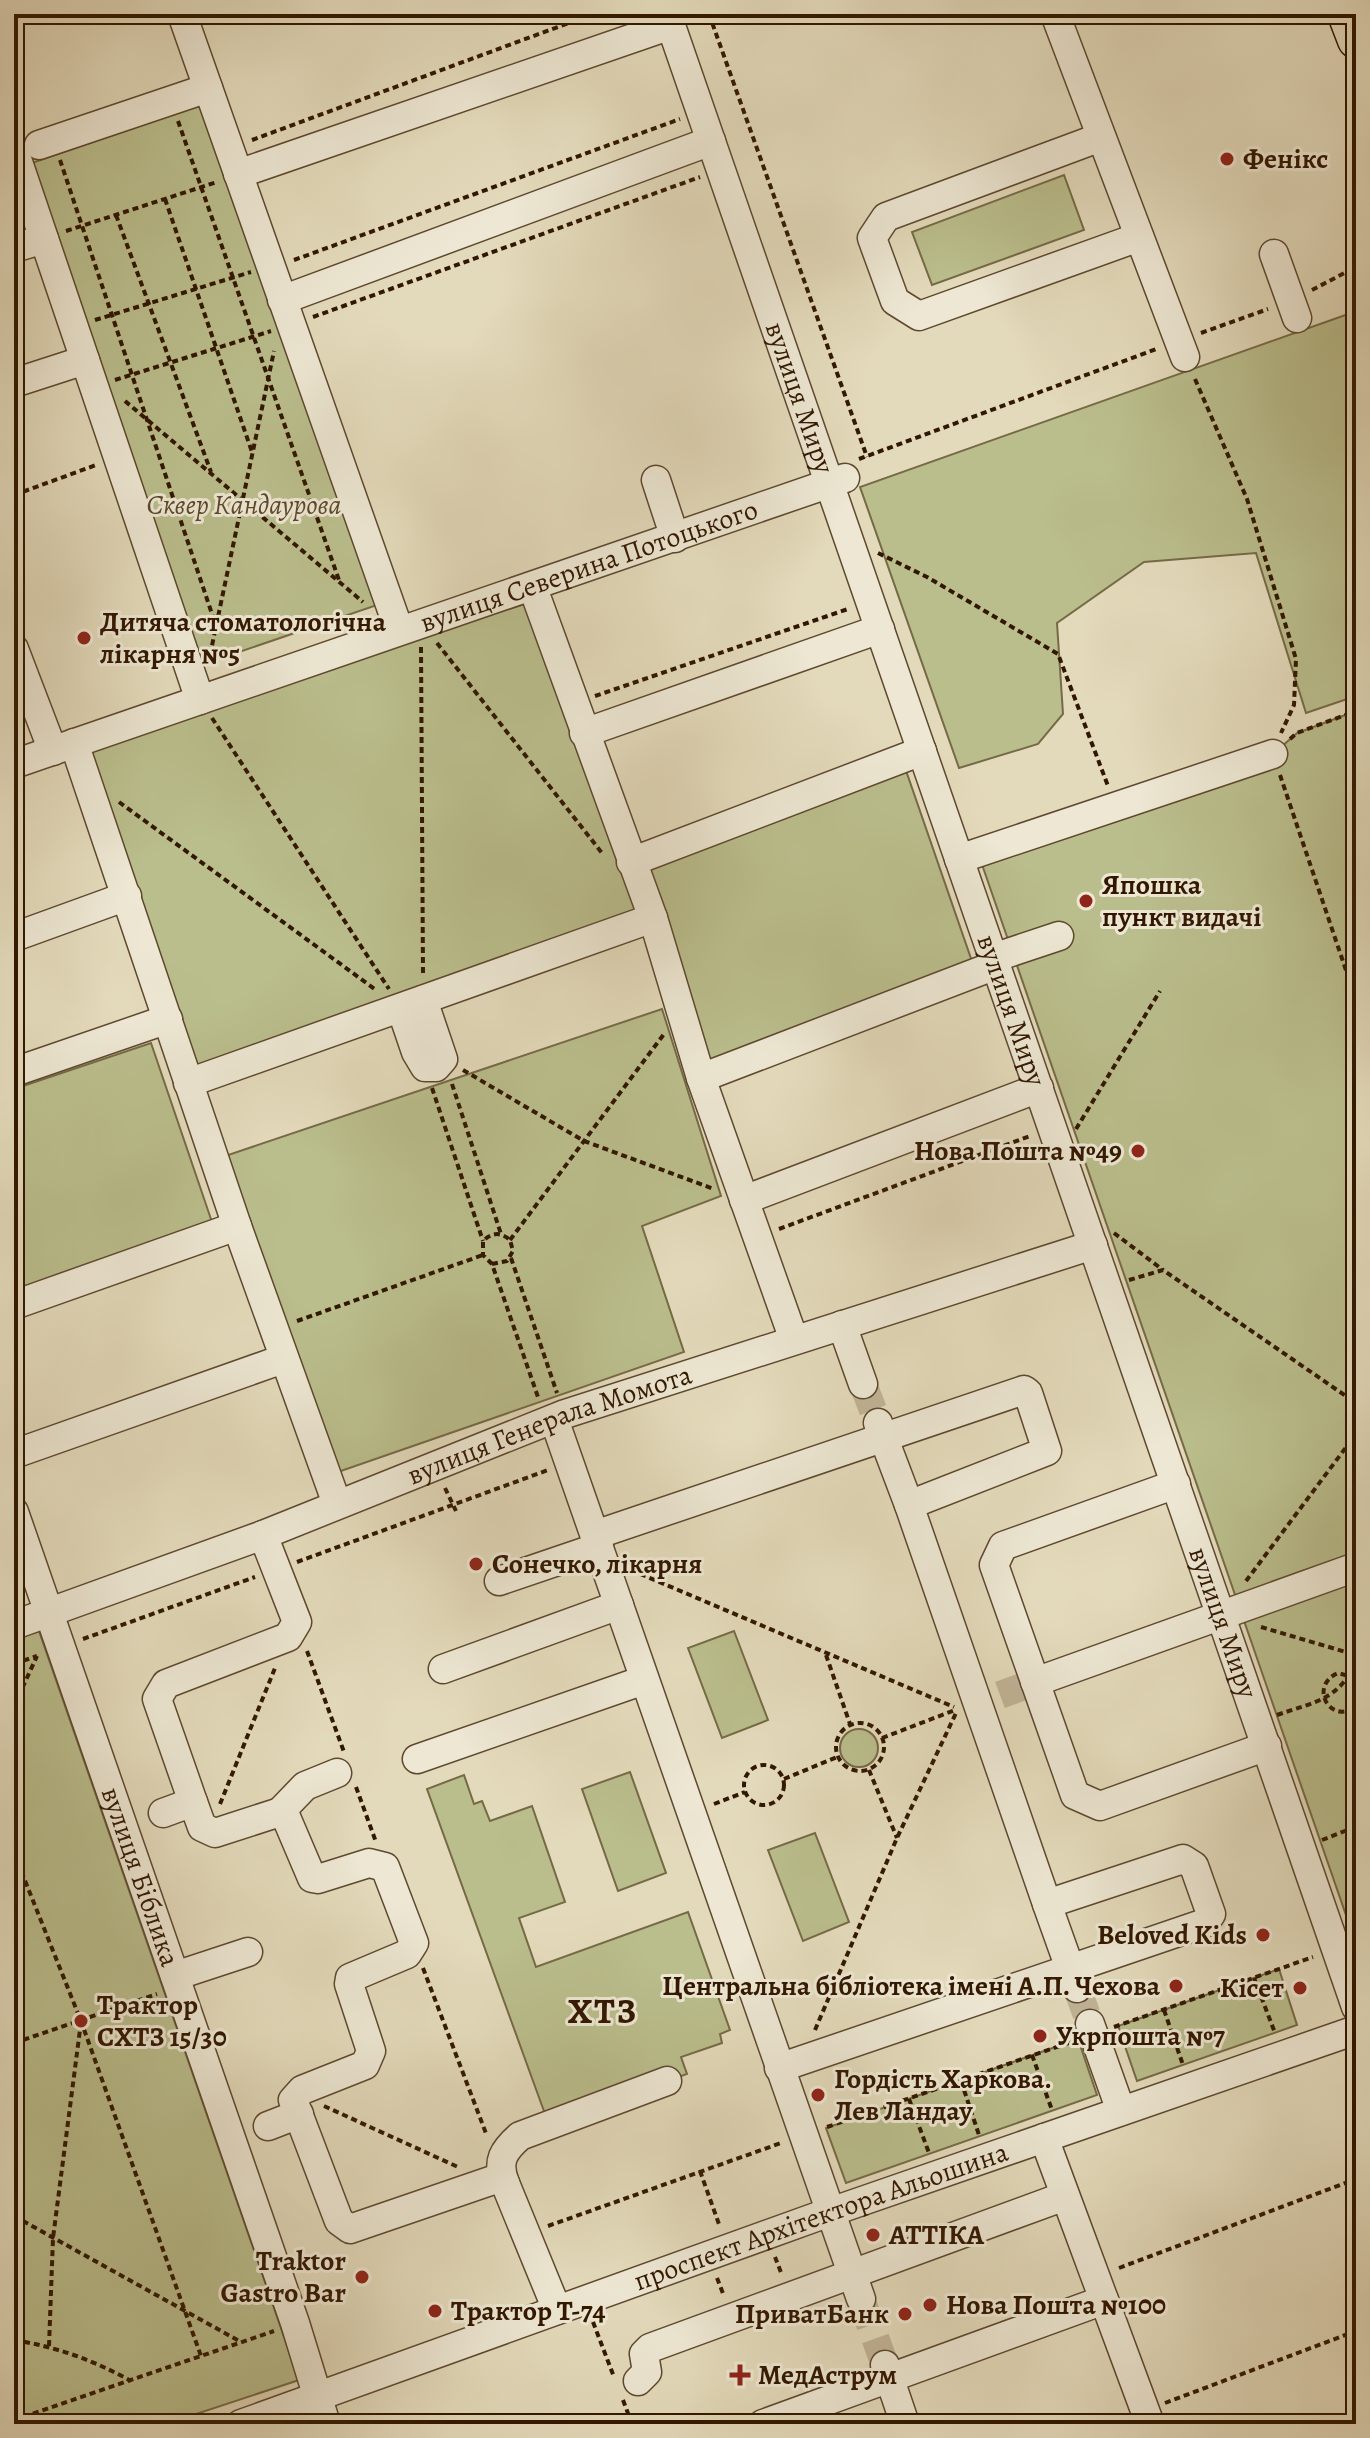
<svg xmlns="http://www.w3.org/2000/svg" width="1370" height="2438" viewBox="0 0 1370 2438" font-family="Alegreya,serif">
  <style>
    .green { fill: #babd8c; stroke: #766a46; stroke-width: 2 }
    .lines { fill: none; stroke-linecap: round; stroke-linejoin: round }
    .minor-tunnel { stroke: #c0b396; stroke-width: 28; stroke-dasharray: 28 14; stroke-linecap: butt }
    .minor-casing { stroke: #5e482f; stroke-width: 31 }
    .major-casing { stroke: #321700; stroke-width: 39 }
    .path { stroke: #321700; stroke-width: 4; stroke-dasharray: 6 4; stroke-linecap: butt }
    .minor { stroke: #ede7d3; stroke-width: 28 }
    .major { stroke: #e3dabb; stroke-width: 36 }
    .poi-dot { fill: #8f2418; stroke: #ede7d3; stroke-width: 3 }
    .labels { text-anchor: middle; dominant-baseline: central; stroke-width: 6; stroke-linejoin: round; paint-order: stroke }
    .poi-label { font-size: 28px; font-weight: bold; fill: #321700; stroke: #ede7d3; text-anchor: start }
    .street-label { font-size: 28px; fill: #321700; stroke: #ede7d3 }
    .park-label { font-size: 28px; font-style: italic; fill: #5b492a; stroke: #ede7d3 }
    .district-label { font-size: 36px; font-weight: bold; letter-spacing: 2px; fill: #321700; stroke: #ede7d3 }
  </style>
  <rect width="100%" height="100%" fill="#e3dabb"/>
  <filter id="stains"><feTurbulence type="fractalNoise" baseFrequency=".0025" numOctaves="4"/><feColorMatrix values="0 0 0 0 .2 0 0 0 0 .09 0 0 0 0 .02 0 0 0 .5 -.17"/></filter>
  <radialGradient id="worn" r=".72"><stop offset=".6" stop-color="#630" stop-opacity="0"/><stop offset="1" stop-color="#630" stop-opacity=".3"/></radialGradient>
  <g class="green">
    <path d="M212 101 389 601 189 669 20 167Z"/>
    <path d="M1064 175 1084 230 932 285 912 232Z"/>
    <path d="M1354 312 1356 696 1306 713 1256 553 1144 562 1057 623 1063 714 1038 744 959 768 860 487Z"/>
    <path d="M538 600 633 861 902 759 976 973 701 1078 653 918 188 1083 78 753 429 633Z"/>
    <path d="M1356 711V1944L978 853 1273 754 1297 733Z"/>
    <path d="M662 1009 721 1196 642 1226 684 1352 338 1472 225 1156Z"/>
    <path d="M151 1043 213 1225 14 1292V1089Z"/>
    <path d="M39 1631 299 2380 166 2424H14V1639Z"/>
    <path d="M734 1631 768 1720 722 1738 688 1648Z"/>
    <circle cx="859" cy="1748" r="19"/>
    <path d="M630 1772 666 1873 618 1891 582 1789Z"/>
    <path d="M464 1775 474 1804 482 1801 490 1821 532 1806 565 1902 519 1918 536 1967 688 1912 730 2030 720 2034 722 2043 681 2057 687 2074 549 2125 427 1789Z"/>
    <path d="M815 1833 849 1922 803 1941 768 1850Z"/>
    <path d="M1279 1969 1297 2025 1137 2081 1118 2026Z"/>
    <path d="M1078 2039 1097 2095 846 2183 826 2128Z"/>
  </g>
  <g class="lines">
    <g class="minor-tunnel">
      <path d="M863 1384 878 1423"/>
      <path d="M1000 1695 1035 1682"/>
      <path d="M1077 1988 1090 2024"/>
      <path d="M861 2299 885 2365"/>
    </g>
    <defs>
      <g id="minor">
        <path d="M182 14 399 630"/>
        <path id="s1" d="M667 14 1356 2007"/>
        <path d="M1055 14 1185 357"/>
        <path d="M1101 137 886 217 872 238 895 301 919 316 1139 237"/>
        <path d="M39 145 208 88"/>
        <path d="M14 150 200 700"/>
        <path d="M238 174 671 25"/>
        <path d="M14 248 44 239"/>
        <path d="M1274 254 1297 318"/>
        <path d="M282 300 711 141"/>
        <path d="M14 383 85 360"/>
        <path d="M656 480 675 538"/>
        <path d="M533 588 653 918 701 1078 794 1340"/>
        <path d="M14 649 53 751"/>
        <path d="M584 733 880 629"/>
        <path d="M74 743 237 1226 337 1504"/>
        <path id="s2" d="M14 764 845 478"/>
        <path d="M959 859 1273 754"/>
        <path d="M631 862 922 751"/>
        <path d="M14 937 127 896"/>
        <path d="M993 958 1059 936"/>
        <path d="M401 1008 416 1052 425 1067H436L443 1059 423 1000"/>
        <path d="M14 1072 168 1019"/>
        <path d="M701 1078 996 965"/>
        <path d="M188 1083 653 918"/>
        <path d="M744 1200 1039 1088"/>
        <path d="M14 1305 237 1226"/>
        <path d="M842 1325 863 1384"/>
        <path d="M554 1419 861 2299"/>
        <path d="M878 1423 909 1505"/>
        <path d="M14 1454 283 1359"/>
        <path d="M1176 1484 1003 1546 994 1565 1075 1795 1100 1806 1267 1746"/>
        <path id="s3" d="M14 1512 295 2323 326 2424"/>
        <path d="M595 1535 1024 1390 1028 1393 1047 1451 909 1505 1047 1904 1183 1859 1194 1866 1211 1914 1205 1923 779 2068"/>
        <path d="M499 1581 599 1547"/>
        <path id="s4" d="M14 1625 263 1535 565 1414 1093 1245"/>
        <path d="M443 1669 619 1605"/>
        <path d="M1035 1682 1356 1567"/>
        <path d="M417 1759 644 1680"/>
        <path d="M193 1802 157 1699 166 1684 288 1637 297 1622 263 1535"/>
        <path d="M280 1812 305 1786 337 1773"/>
        <path d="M163 1813 193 1802 202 1827 215 1833 280 1812 286 1817 312 1878 318 1879 369 1863 385 1867 414 1943 407 1954 350 1978 349 1984 371 2051 365 2065 302 2090 293 2100 339 2221 350 2229 496 2179 505 2183 557 2310"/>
        <path d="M1047 1904 1077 1988"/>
        <path d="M175 1976 248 1952"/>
        <path d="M1090 2024 1121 2111"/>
        <path d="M268 2126 299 2114"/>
        <path d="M1044 2138 1150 2424"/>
        <path d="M505 2183C496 2161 504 2150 520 2136L667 2081"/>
        <path d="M885 2365 905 2424"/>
        <path d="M638 2381 647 2372 644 2354 650 2348 1065 2196"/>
        <path id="s5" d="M241 2424 816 2217 1356 2030"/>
        <path d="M763 2424 1104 2300"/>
      </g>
      <path id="major" d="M1346 14 1356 40"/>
    </defs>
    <use href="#minor" class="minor-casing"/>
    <use href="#major" class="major-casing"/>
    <g class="path">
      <path d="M709 14 867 457"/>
      <path d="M178 121 340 583"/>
      <path d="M252 140 593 14"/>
      <path d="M60 160 217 629"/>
      <path d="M165 199 252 452"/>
      <path d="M116 215 211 472"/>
      <path d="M66 231 217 182"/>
      <path d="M294 260 680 119"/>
      <path d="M1312 290 1356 267"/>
      <path d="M313 317 700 177"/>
      <path d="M95 320 251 272"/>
      <path d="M1201 333 1268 309"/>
      <path d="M1195 379 1247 499 1296 659 1294 705 1281 733"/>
      <path d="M115 380 271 331"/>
      <path d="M125 401 363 602"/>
      <path d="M859 459 1159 348"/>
      <path d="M14 495 96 465"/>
      <path d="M878 553 927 577 1058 654 1108 786"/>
      <path d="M437 643 602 853"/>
      <path d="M421 647 423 974"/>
      <path d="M210 655 274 351"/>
      <path d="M595 696 848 609"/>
      <path d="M212 718 389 989"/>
      <path d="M1290 739 1297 733 1356 711"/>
      <path d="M1280 775 1356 1000"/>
      <path d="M119 802 376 990"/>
      <path d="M463 1070 584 1141 714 1189"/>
      <path d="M452 1084 501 1234"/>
      <path d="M432 1088 483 1241"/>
      <path d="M1076 1129 1160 991"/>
      <path d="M779 1229 1030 1136"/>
      <path d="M1114 1233 1163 1270"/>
      <path d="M510 1240 664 1034"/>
      <path d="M511 1258 557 1393"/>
      <path d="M492 1264 507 1261 513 1251 510 1240C501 1232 492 1232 483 1241V1255L492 1264 539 1400"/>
      <path d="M1129 1280 1163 1270 1356 1403"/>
      <path d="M297 1321 483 1255"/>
      <path d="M445 1488 456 1511"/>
      <path d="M297 1562 548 1470"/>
      <path d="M631 1570 954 1707"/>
      <path d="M1246 1581 1356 1434"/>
      <path d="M1356 1605 1353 1613 1356 1626"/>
      <path d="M1261 1627 1356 1655"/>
      <path d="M83 1639 255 1577"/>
      <path d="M307 1651 344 1752"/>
      <path d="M826 1655 850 1724"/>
      <path d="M14 1664 37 1656"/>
      <path d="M1356 1678 1338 1673C1308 1686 1330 1725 1356 1707"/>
      <path d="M14 1706 37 1656"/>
      <path d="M1347 1712 1356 1736"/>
      <path d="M1277 1715C1314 1702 1340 1700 1356 1661"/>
      <circle cx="860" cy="1747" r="24"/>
      <path d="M882 1738 955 1710"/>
      <circle cx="764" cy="1785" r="20"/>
      <path d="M869 1770 897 1838"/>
      <path d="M784 1779 837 1757"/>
      <path d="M356 1787 376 1842"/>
      <path d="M1356 1794 1348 1817 1356 1840"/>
      <path d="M220 1804 275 1668"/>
      <path d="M714 1804 745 1792"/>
      <path d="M1322 1840 1350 1829"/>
      <path d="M14 1853 81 2021 201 2356"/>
      <path d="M423 1968 487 2136"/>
      <path d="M1254 1978 1275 2033"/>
      <path d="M1164 2010 1183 2065"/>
      <path d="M1114 2027 1313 1957"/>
      <path d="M815 2030 897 1838 956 1713"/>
      <path d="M14 2043 157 1994"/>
      <path d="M1032 2055 1052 2110"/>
      <path d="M1350 2056 1356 2074"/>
      <path d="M961 2081 979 2135"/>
      <path d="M909 2099 929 2153"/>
      <path d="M324 2106 458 2167"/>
      <path d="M827 2127 1071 2042"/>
      <path d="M700 2171 720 2227"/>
      <path d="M14 2216 241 2342"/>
      <path d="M548 2226 781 2143"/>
      <path d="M775 2257 782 2275"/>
      <path d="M1119 2268 1356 2179"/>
      <path d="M717 2278 724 2296"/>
      <path d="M593 2322 614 2377"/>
      <path d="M14 2340C57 2347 93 2360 131 2381"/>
      <path d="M49 2346 53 2238 81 2022"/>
      <path d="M623 2400 632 2424"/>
      <path d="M1165 2403 1356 2331"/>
      <path d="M14 2420 274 2331"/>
      <path d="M1106 2424 1123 2418"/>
    </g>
    <use href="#minor" class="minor"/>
    <use href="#major" class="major"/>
  </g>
  <g class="poi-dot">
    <circle cx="1227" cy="159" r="8"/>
    <circle cx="84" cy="638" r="8"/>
    <circle cx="1086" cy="901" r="8"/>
    <circle cx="1138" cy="1151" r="8"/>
    <circle cx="476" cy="1564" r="8"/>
    <circle cx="1263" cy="1935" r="8"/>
    <circle cx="1176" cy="1986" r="8"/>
    <circle cx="1300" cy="1988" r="8"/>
    <circle cx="81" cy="2021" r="8"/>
    <circle cx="1040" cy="2036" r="8"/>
    <circle cx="818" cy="2095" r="8"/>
    <circle cx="873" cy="2235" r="8"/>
    <circle cx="362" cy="2277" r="8"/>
    <circle cx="930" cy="2305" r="8"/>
    <circle cx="435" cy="2311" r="8"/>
    <circle cx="905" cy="2314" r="8"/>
    <path d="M736 2363h8v8h8v8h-8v8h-8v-8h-8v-8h8z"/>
  </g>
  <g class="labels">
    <g class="poi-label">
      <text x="1243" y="159">Фенікс</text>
      <text x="100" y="622">Дитяча стоматологiчна<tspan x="100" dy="32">лiкарня №5</tspan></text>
      <text x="1102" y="885">Япошка<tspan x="1102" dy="32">пункт видачі</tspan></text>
      <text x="1122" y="1151" text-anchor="end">Нова Пошта №49</text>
      <text x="492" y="1564">Сонечко, лікарня</text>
      <text x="1247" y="1935" text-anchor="end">Beloved Kids</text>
      <text x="1160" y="1986" text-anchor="end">Центральна бібліотека імені А.П. Чехова</text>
      <text x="1284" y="1988" text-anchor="end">Кісет</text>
      <text x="97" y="2005">Трактор<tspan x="97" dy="32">СХТЗ 15/30</tspan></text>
      <text x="1056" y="2036">Укрпошта №7</text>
      <text x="834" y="2079">Гордість Харкова.<tspan x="834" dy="32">Лев Ландау</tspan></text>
      <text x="889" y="2235">АТТІКА</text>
      <text x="346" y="2261" text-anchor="end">Traktor<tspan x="346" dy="32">Gastro Bar</tspan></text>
      <text x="946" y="2305">Нова Пошта №100</text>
      <text x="451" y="2311">Трактор Т-74</text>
      <text x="889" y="2314" text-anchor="end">ПриватБанк</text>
      <text x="758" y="2375">МедАструм</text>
    </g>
    <g class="street-label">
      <text stroke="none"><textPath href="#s1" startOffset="406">вулиця Миру</textPath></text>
      <text stroke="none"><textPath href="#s2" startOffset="608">вулиця Северина Потоцького</textPath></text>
      <text stroke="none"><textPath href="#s1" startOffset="1054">вулиця Миру</textPath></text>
      <text stroke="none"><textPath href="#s4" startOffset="572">вулиця Генерала Момота</textPath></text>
      <text stroke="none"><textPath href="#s1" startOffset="1702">вулиця Миру</textPath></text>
      <text stroke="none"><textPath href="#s3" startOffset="386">вулиця Біблика</textPath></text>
      <text stroke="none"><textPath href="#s5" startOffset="616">проспект Архітектора Альошина</textPath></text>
    </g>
    <g class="park-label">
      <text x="244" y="505">Сквер Кандаурова</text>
    </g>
    <g class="district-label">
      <text x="603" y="2010">ХТЗ</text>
    </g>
  </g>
  <rect width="1370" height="2438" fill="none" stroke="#e3dabb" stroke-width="48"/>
  <rect x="16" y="16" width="1338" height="2406" fill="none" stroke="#321700" stroke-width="4"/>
  <rect x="24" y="24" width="1322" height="2390" fill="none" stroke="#321700" stroke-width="2"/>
  <rect width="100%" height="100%" filter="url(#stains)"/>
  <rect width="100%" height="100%" fill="url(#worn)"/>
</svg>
